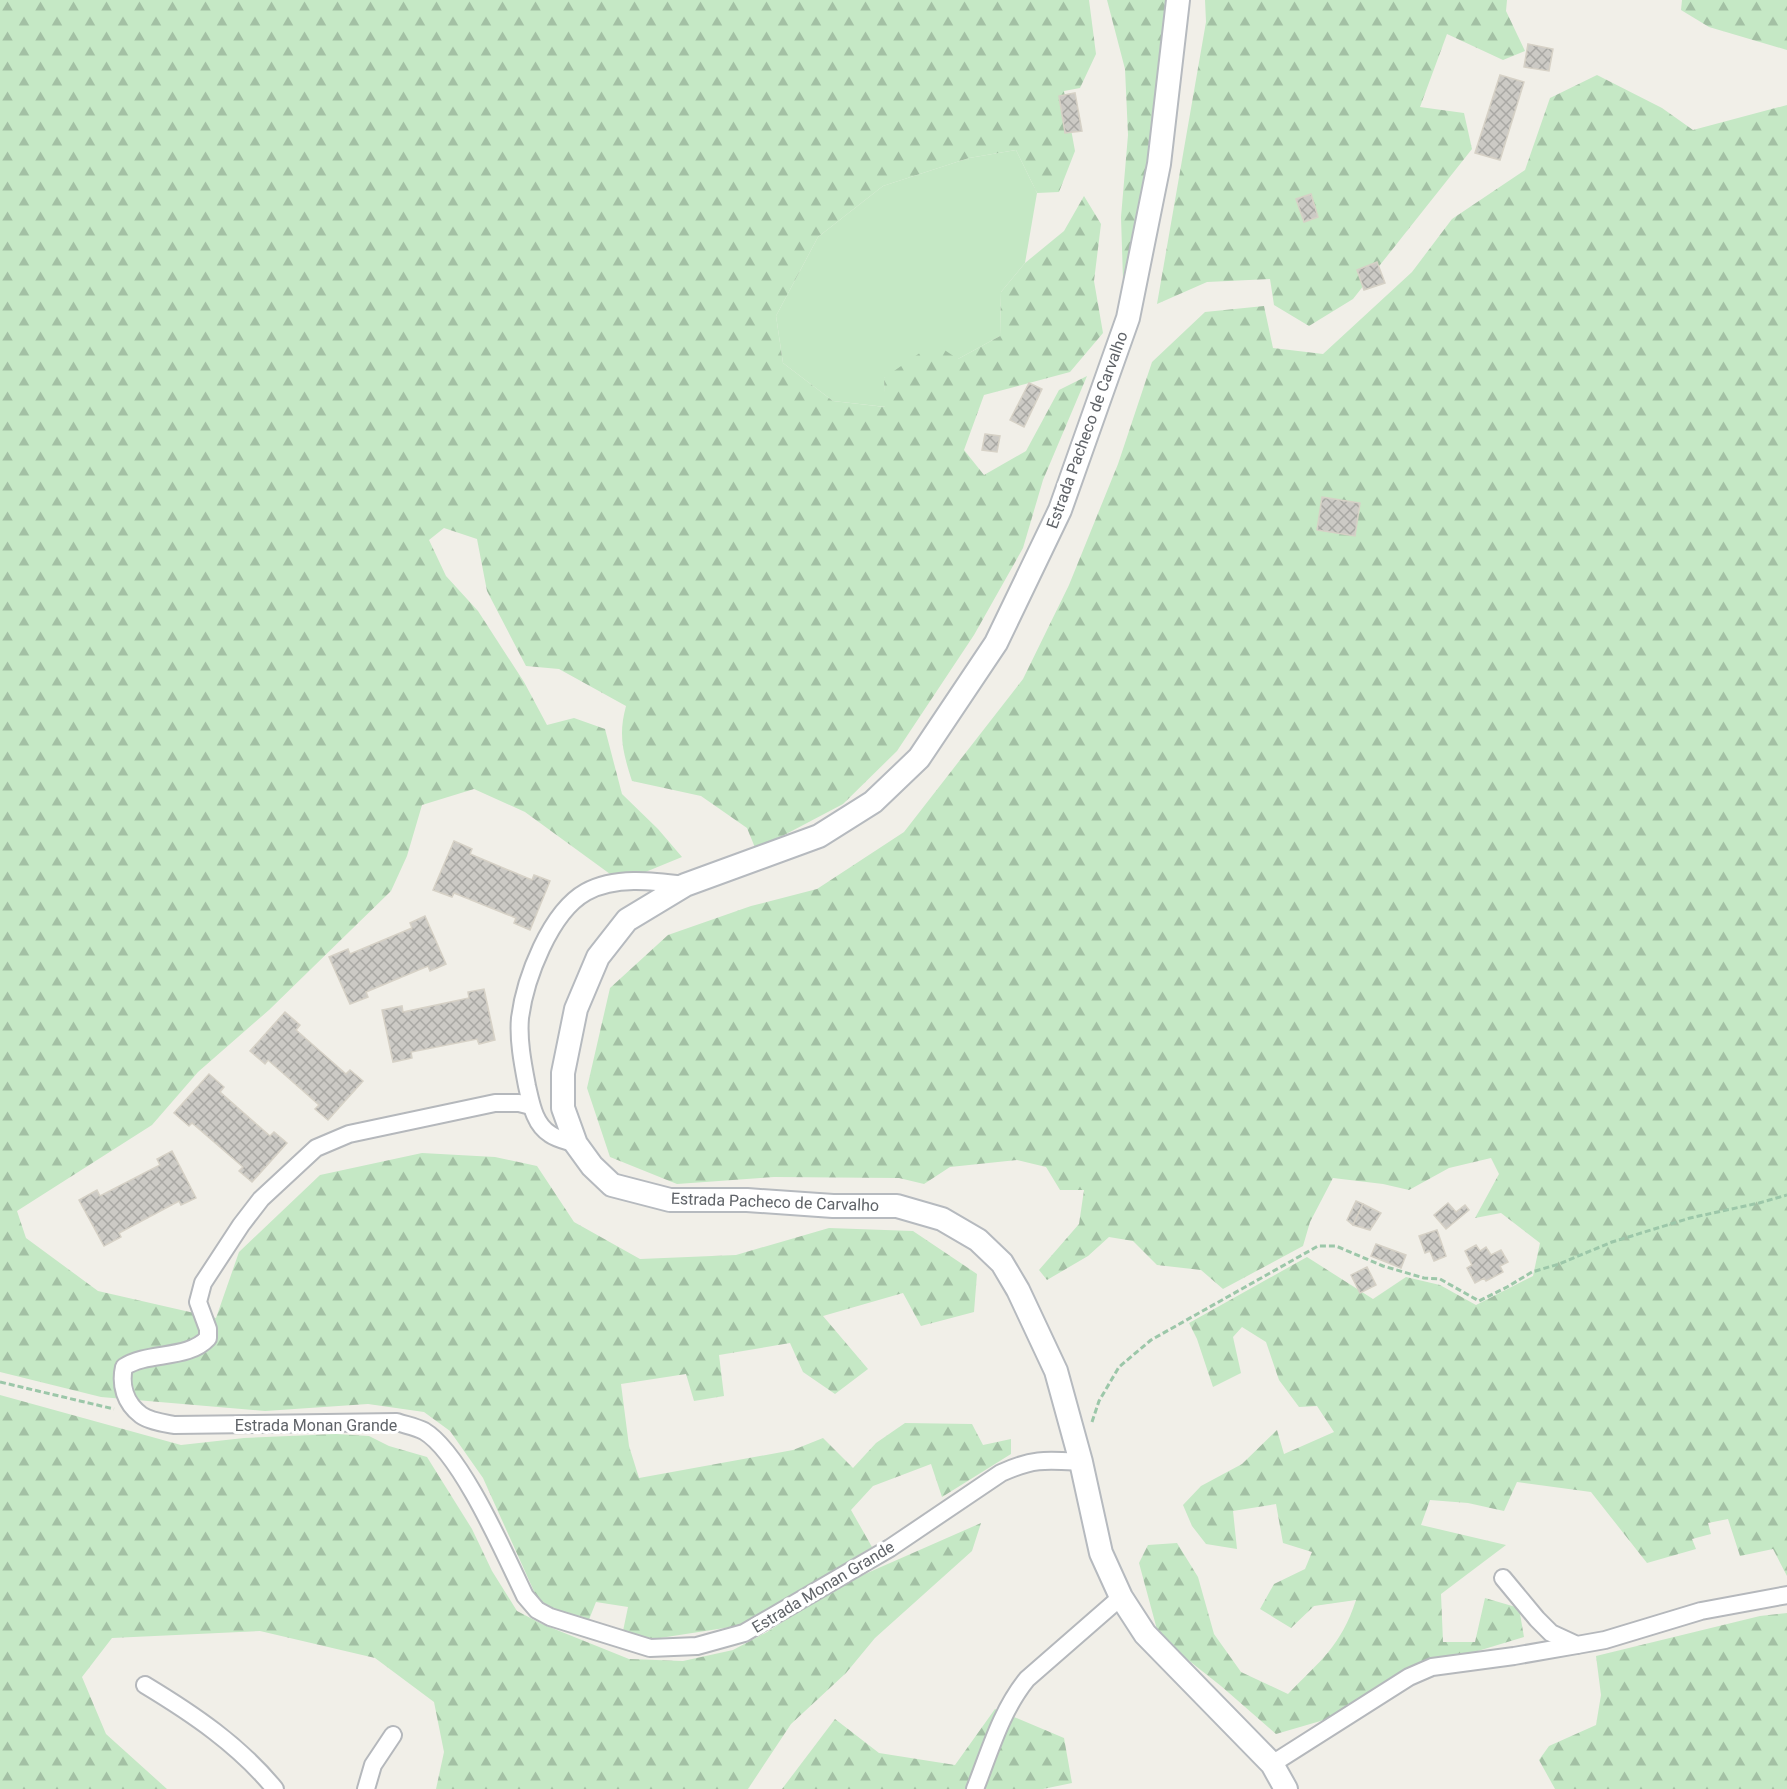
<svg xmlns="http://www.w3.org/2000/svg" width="1787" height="1789" viewBox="0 0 1787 1789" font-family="Roboto,sans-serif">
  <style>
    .green { fill: #c5e8c5 }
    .forest { fill: url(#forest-firs) }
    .building { fill: url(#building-cross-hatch); stroke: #d6d1c6; stroke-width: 1.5 }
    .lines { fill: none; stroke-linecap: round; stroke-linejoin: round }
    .minor-casing { stroke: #b5b8bc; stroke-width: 20 }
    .secondary-casing { stroke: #b6babf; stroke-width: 26 }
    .path { stroke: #9cc7a9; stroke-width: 3; stroke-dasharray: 6 3; stroke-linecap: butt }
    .minor { stroke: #fff; stroke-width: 16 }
    .secondary { stroke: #fff; stroke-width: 22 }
    .labels { text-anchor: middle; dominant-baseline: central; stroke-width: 6; stroke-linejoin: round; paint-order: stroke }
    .street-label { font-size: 16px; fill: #5f6368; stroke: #fff }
  </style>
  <defs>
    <pattern id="forest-firs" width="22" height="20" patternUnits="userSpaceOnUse" patternTransform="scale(1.5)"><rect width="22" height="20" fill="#c5e8c5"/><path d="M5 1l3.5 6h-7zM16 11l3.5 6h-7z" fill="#a3c0a4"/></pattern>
    <pattern id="building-cross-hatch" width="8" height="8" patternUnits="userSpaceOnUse" patternTransform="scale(1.5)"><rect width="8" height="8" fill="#cccac5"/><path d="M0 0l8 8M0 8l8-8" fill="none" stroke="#a9a8a4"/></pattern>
  </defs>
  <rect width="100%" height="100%" fill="#f1efe8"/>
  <path class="green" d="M1016 150 1037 193 1025 263 1001 292 1000 336 958 359 884 378 886 407 833 401 783 363 776 316 818 237 883 186 969 158Z"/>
  <g class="forest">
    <path d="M0 0H1089L1096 54 1080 88 1064 91 1075 151 1059 192 1037 193 1016 150 969 158 883 186 818 237 776 316 783 363 833 401 885 407 884 378 934 343 958 359 1000 336 1001 292 1025 263 1064 231 1084 196 1101 224 1094 281 1103 333 1070 372 984 395 964 450 984 475 1026 451 1059 390 1087 376 1043 480 1023 548 974 635 897 751 843 804 756 850 747 828 701 796 632 781C623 753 618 735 626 706L559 669 526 666 487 591 477 539 444 528 429 540 446 576 478 611 524 682 547 725 574 718 605 729 622 794 658 829 682 857 621 882 525 812 474 789 422 805 407 856 391 891 269 1010 198 1072 152 1125 17 1211 26 1238 98 1291 216 1318 239 1252 320 1175 422 1153 495 1157 537 1166 574 1222 640 1259 736 1255 829 1228 913 1231 977 1274 974 1312 921 1326 903 1293 823 1316 868 1369 835 1394 803 1372 790 1343 719 1355 724 1396 694 1401 686 1374 621 1384 629 1446 639 1478 793 1450 823 1438 853 1468 876 1443 905 1423 972 1424 983 1445 1011 1439V1454L942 1497 931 1464 873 1486 851 1510 872 1547 744 1625 647 1640 623 1631 628 1607 596 1602 588 1622 541 1607 483 1478 450 1431 424 1412 368 1404 265 1411 101 1397 0 1372Z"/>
    <path d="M1107 0H1172L1154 130 1123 280 1121 217 1128 135 1125 69Z"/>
    <path d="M1205 0H1507L1506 11 1525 51 1503 60 1447 34 1420 107 1464 113 1472 149 1353 299 1309 326 1274 305 1270 279 1207 282 1157 304 1206 22Z"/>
    <path d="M1682 0H1787V50L1709 27 1681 10Z"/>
    <path d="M1597 75 1662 108 1693 130 1787 105V1576L1773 1549 1740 1556 1728 1519 1708 1523 1711 1534 1692 1539 1696 1549 1647 1563 1591 1492 1517 1482 1504 1511 1468 1503 1430 1500 1421 1525 1506 1545 1441 1594 1443 1642H1475L1485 1598 1519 1608 1524 1637 1448 1660 1348 1713 1276 1734 1221 1686 1159 1637 1139 1563 1148 1545 1177 1543 1198 1577 1214 1634 1241 1672 1288 1694C1320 1661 1341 1646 1356 1600L1314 1606 1291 1628 1260 1609 1274 1584 1305 1569 1312 1552 1283 1543 1276 1504 1233 1511 1237 1549 1206 1544 1192 1526 1183 1505 1201 1486 1242 1464 1277 1430 1284 1454 1334 1432 1317 1406 1299 1407 1279 1380 1266 1342 1242 1327 1233 1337 1241 1373 1213 1387 1197 1339 1189 1323 1307 1257 1373 1299 1406 1277 1440 1285 1476 1305 1533 1276 1540 1243 1501 1213 1475 1218 1499 1174 1491 1158 1449 1168 1409 1190 1383 1184 1333 1178 1310 1222 1303 1246 1223 1289 1201 1270 1157 1265 1133 1241 1109 1237 1088 1256 1047 1280 1039 1270 1079 1224 1084 1190H1060L1046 1167 1017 1160 950 1167 924 1184 899 1178 774 1177 677 1184 610 1157 587 1088 610 988 668 935 751 906 817 889 904 832 1023 679 1069 585 1118 464 1152 362 1205 312 1264 306 1273 348 1323 354 1412 272 1452 219 1525 170 1550 98Z"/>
    <path d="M0 1395 181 1445 244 1438 336 1434 369 1436 389 1446 427 1457 472 1529 492 1571 517 1611 542 1624 629 1659 683 1661 733 1650 767 1632 840 1585 981 1523 972 1551 875 1638 846 1673 791 1724 748 1789H436L444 1752 434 1702 375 1658 260 1631 112 1638 82 1677 106 1734 167 1789H0Z"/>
    <path d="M1787 1613V1789H1555L1539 1760 1549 1746 1596 1725 1601 1695 1596 1656 1760 1616Z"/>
    <path d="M995 1709 1064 1738 1072 1783 1043 1789H782L835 1719 879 1753 955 1765Z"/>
  </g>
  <g class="building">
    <path d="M1528 44 1553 49 1549 71 1524 67Z"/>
    <path d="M1500 75 1524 82 1500 160 1475 153Z"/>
    <path d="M1075 93 1082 131 1065 133 1059 96Z"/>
    <path d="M1311 194 1318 217 1304 222 1296 199Z"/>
    <path d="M1377 262 1385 283 1364 290 1357 270Z"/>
    <path d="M1029 383 1042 389 1024 427 1010 420Z"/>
    <path d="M985 434 1000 436 997 452 982 450Z"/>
    <path d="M1322 497 1360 503 1355 536 1317 530Z"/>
    <path d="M454 841 472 849 470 854 532 880 534 875 550 881 530 930 514 923 516 918 454 893 452 897 433 890Z"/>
    <path d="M425 916 446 964 430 971 428 966 366 992 368 997 350 1004 329 957 348 949 350 954 412 928 410 923Z"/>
    <path d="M484 989 495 1040 479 1044 477 1039 411 1052 412 1058 393 1062 382 1010 402 1006 403 1012 469 998 468 992Z"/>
    <path d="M285 1012 300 1025 296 1030 346 1074 350 1070 363 1081 328 1120 315 1109 319 1105 268 1060 265 1064 250 1051Z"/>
    <path d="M209 1074 224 1087 220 1092 270 1136 274 1132 287 1143 252 1182 239 1171 243 1167 192 1123 189 1126 174 1113Z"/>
    <path d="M172 1151 196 1198 181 1205 179 1201 119 1233 121 1237 104 1246 79 1200 97 1190 100 1196 160 1165 157 1159Z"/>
    <path d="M1356 1201 1363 1204 1353 1225 1347 1220Z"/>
    <path d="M1448 1203 1456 1212 1465 1205 1469 1210 1446 1229 1434 1215Z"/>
    <path d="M1363 1204 1381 1213 1370 1230 1353 1225Z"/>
    <path d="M1437 1230 1446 1256 1434 1261 1430 1251 1425 1253 1419 1236Z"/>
    <path d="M1376 1244 1406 1255 1401 1268 1371 1256Z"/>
    <path d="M1476 1245 1480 1251 1486 1247 1491 1255 1501 1250 1508 1262 1500 1266 1503 1272 1486 1281 1484 1278 1475 1283 1467 1268 1472 1265 1465 1251Z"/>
    <path d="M1367 1267 1376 1285 1360 1293 1351 1275Z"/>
  </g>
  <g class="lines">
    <defs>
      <g id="minor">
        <path d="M531 1106 519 1103H495L349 1134 316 1148 261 1199 241 1225 203 1283 198 1302 208 1329V1338C188 1360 148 1351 124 1367 120 1385 125 1403 141 1415 149 1421 164 1423 174 1425L397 1422C406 1425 416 1427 424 1431 461 1453 505 1555 525 1596L537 1610 550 1617 650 1648 697 1646 744 1633 890 1548 1001 1473C1034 1458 1047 1460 1081 1462"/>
        <path d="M576 1144C568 1141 557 1139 550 1134 534 1124 531 1103 527 1086 523 1065 518 1040 520 1018 525 979 550 912 586 892 615 876 653 881 685 885"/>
        <path d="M1503 1578 1537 1619 1551 1633 1577 1645 1605 1640 1701 1611 1787 1595"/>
        <path d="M145 1685C193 1714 239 1745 275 1789"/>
        <path d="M1272 1764 1409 1677 1432 1667 1514 1656 1577 1645"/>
        <path d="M366 1789 373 1765 393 1735"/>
        <path d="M975 1789C990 1751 1001 1711 1027 1679L1121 1597"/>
      </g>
      <path id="secondary" d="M1178 0 1159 164 1128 318 1060 510 996 643 919 758 873 802 819 836 685 885 627 920 598 957 576 1009 563 1073V1108L576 1144 592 1166 612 1185 670 1200H747L833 1206H897L942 1219 978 1240 1002 1263 1018 1290 1056 1371 1081 1462 1101 1553 1121 1597 1145 1634 1272 1764 1286 1789"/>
    </defs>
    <use href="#minor" class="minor-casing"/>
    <use href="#secondary" class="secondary-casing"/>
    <g class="path">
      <path d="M0 1382 114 1409"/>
      <path d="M1092 1422 1099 1401 1119 1367 1151 1340 1318 1246H1336L1383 1266 1424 1278 1440 1279 1479 1301 1507 1287 1532 1272 1559 1264 1612 1242 1690 1218 1759 1203 1787 1195"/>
    </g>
    <use href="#minor" class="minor"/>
    <use href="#secondary" class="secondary"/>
  </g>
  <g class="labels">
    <g class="street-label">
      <text transform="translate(1087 430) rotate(-70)">Estrada Pacheco de Carvalho</text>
      <text transform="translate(775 1202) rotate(2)">Estrada Pacheco de Carvalho</text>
      <text x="316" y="1425">Estrada Monan Grande</text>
      <text transform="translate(823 1587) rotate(-31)">Estrada Monan Grande</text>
    </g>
  </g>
</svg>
